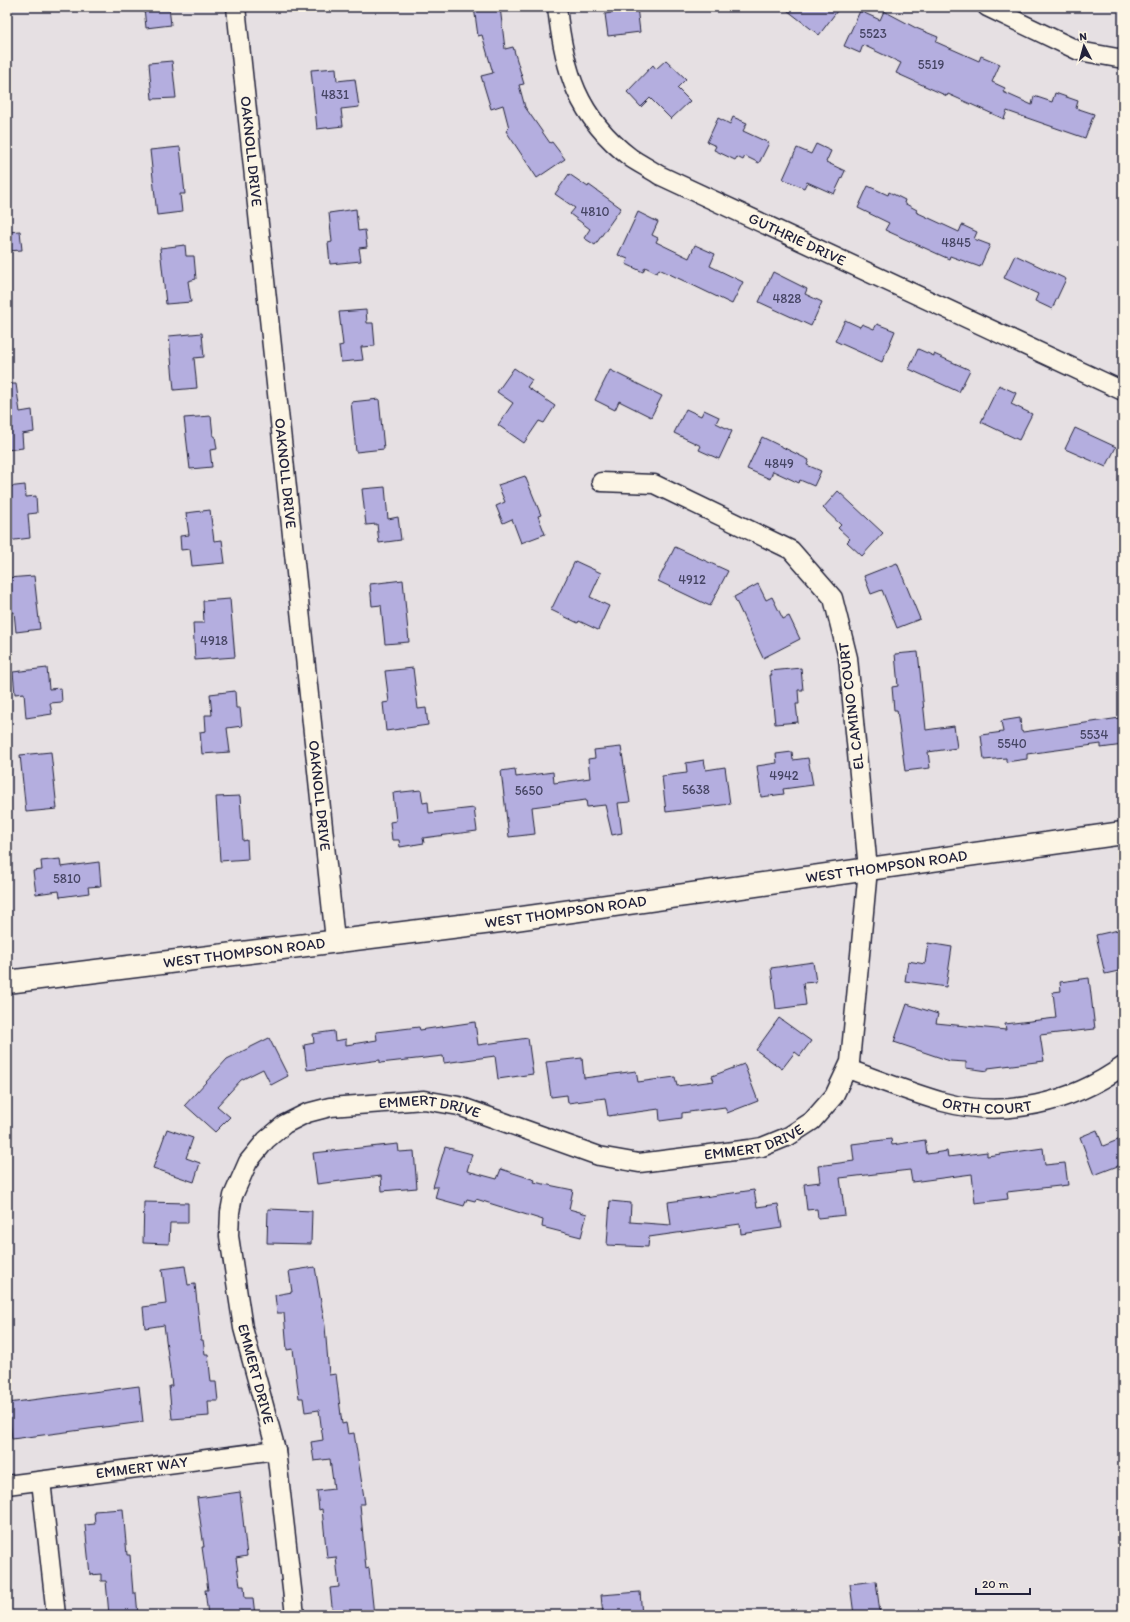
<svg xmlns="http://www.w3.org/2000/svg" width="1130" height="1622" viewBox="0 0 1130 1622" font-family="Itim,sans-serif">
  <style>
    .building { fill: #b4aedf; stroke: #22223b }
    .lines { fill: none; stroke-linecap: round; stroke-linejoin: round }
    .minor-casing { stroke: #22223b; stroke-width: 21 }
    .secondary-casing { stroke: #22223b; stroke-width: 25 }
    .minor { stroke: #fcf5e5; stroke-width: 18 }
    .secondary { stroke: #fcf5e5; stroke-width: 22 }
    .labels { text-anchor: middle; stroke-width: 4; stroke-linejoin: round; paint-order: stroke }
    .number-label { font-size: 13px; fill: #464564 }
    .street-label { font-size: 15px; fill: #22223b; stroke: #fcf5e5 }
  </style>
  <rect width="100%" height="100%" fill="#e6e0e3"/>
  <filter id="ink" filterUnits="userSpaceOnUse"><feTurbulence type="fractalNoise" baseFrequency=".025" numOctaves="2"/><feDisplacementMap in="SourceGraphic" scale="8" xChannelSelector="R" yChannelSelector="G"/><feConvolveMatrix kernelMatrix="1 2 1 2 8 2 1 2 1" color-interpolation-filters="sRGB"/></filter>
  <g filter="url(#ink)">
    <path class="building" d="M 144,7 L 169,7 L 171,25 L 146,28 Z
      M 474,7 L 500,7 L 505,49 L 513,47 L 524,84 L 519,85 L 525,107 L 550,143 L 552,142 L 565,159 L 537,178 L 506,131 L 509,128 L 503,105 L 491,109 L 481,76 L 493,73 L 482,35 L 478,36 Z
      M 611,7 L 637,7 L 640,32 L 608,36 L 605,14 L 611,13 Z
      M 783,7 L 840,7 L 819,35 Z
      M 860,11 L 880,20 L 884,11 L 916,28 L 938,37 L 936,42 L 979,61 L 981,56 L 1000,64 L 992,82 L 1005,88 L 1003,92 L 1032,105 L 1034,96 L 1052,102 L 1055,93 L 1078,101 L 1076,108 L 1094,114 L 1085,138 L 1007,111 L 1004,119 L 948,94 L 947,96 L 896,73 L 901,63 L 863,45 L 860,53 L 844,46 Z
      M 666,60 L 686,79 L 677,88 L 690,101 L 671,119 L 650,98 L 641,107 L 627,92 L 653,65 L 656,69 Z
      M 172,61 L 176,98 L 152,99 L 149,63 Z
      M 336,68 L 337,81 L 355,79 L 359,107 L 341,109 L 343,126 L 317,129 L 311,70 Z
      M 733,117 L 747,123 L 743,131 L 769,143 L 759,163 L 745,156 L 743,160 L 737,157 L 735,160 L 714,150 L 716,146 L 707,142 L 718,118 L 730,124 Z
      M 816,144 L 831,151 L 826,162 L 845,171 L 834,194 L 807,182 L 804,188 L 783,179 L 797,148 L 811,154 Z
      M 180,147 L 185,194 L 180,194 L 182,212 L 157,215 L 150,150 Z
      M 569,174 L 588,187 L 589,185 L 621,208 L 595,245 L 584,238 L 590,229 L 570,214 L 575,208 L 555,194 Z
      M 868,186 L 888,195 L 889,192 L 905,200 L 904,203 L 917,210 L 916,212 L 959,232 L 962,225 L 977,232 L 974,239 L 990,245 L 980,267 L 950,256 L 949,259 L 885,230 L 889,223 L 858,208 Z
      M 356,209 L 358,231 L 365,230 L 367,247 L 359,248 L 361,261 L 330,264 L 328,243 L 332,242 L 329,213 Z
      M 638,212 L 658,222 L 652,235 L 658,238 L 656,242 L 689,258 L 695,245 L 715,254 L 710,266 L 743,282 L 732,304 L 659,269 L 657,273 L 645,267 L 643,272 L 626,264 L 628,259 L 618,255 Z
      M 20,231 L 22,250 L 7,251 L 7,232 Z
      M 185,245 L 186,256 L 194,256 L 196,279 L 188,281 L 191,302 L 166,304 L 160,248 Z
      M 1015,255 L 1066,279 L 1052,309 L 1035,301 L 1038,294 L 1004,278 Z
      M 773,272 L 807,289 L 805,294 L 822,302 L 811,326 L 759,302 Z
      M 366,310 L 367,323 L 373,323 L 375,346 L 361,347 L 363,360 L 341,362 L 339,346 L 343,345 L 339,312 Z
      M 845,320 L 860,327 L 862,324 L 874,329 L 877,324 L 895,331 L 882,362 L 835,341 Z
      M 202,333 L 204,357 L 194,358 L 197,388 L 174,390 L 169,336 Z
      M 918,349 L 934,356 L 934,354 L 970,370 L 959,392 L 909,369 Z
      M 514,368 L 532,380 L 527,387 L 555,406 L 544,423 L 539,421 L 524,443 L 498,425 L 513,403 L 497,392 Z
      M 610,370 L 662,396 L 651,417 L 619,401 L 615,410 L 595,400 Z
      M 7,384 L 16,384 L 20,412 L 32,410 L 34,432 L 22,434 L 23,448 L 7,450 Z
      M 999,385 L 1016,393 L 1011,404 L 1032,414 L 1019,440 L 981,422 Z
      M 379,399 L 384,449 L 356,452 L 351,402 Z
      M 686,409 L 701,416 L 704,410 L 719,417 L 716,423 L 732,431 L 719,459 L 699,450 L 701,446 L 674,433 Z
      M 211,416 L 213,436 L 215,436 L 217,449 L 210,450 L 212,467 L 190,469 L 184,418 Z
      M 1075,428 L 1116,447 L 1106,467 L 1065,449 Z
      M 762,437 L 809,460 L 807,465 L 821,471 L 814,486 L 800,480 L 799,483 L 773,471 L 770,479 L 747,469 Z
      M 525,476 L 541,515 L 538,516 L 545,534 L 521,543 L 512,519 L 503,523 L 496,506 L 505,502 L 498,485 Z
      M 25,485 L 26,497 L 36,496 L 37,513 L 28,514 L 30,538 L 7,541 L 7,487 Z
      M 385,487 L 388,519 L 398,517 L 401,540 L 379,543 L 377,524 L 366,525 L 362,489 Z
      M 838,491 L 883,533 L 862,556 L 847,542 L 850,539 L 838,528 L 841,525 L 823,508 Z
      M 210,510 L 214,541 L 222,540 L 225,563 L 192,566 L 190,549 L 181,550 L 180,536 L 189,535 L 186,513 Z
      M 675,547 L 728,571 L 710,606 L 658,581 Z
      M 575,561 L 601,573 L 590,597 L 609,606 L 598,630 L 579,621 L 578,623 L 551,610 Z
      M 897,563 L 920,619 L 897,628 L 882,590 L 871,594 L 864,576 Z
      M 34,576 L 40,629 L 16,632 L 14,612 L 10,612 L 9,599 L 7,599 L 7,578 Z
      M 403,580 L 409,642 L 385,644 L 381,605 L 372,606 L 370,584 Z
      M 758,584 L 766,600 L 772,597 L 783,619 L 789,616 L 800,639 L 763,658 L 734,597 Z
      M 230,599 L 235,657 L 195,660 L 193,623 L 204,623 L 203,601 Z
      M 918,652 L 926,730 L 954,726 L 957,748 L 928,752 L 930,768 L 905,771 L 897,710 L 894,710 L 892,687 L 898,686 L 895,654 Z
      M 47,668 L 49,689 L 61,688 L 62,702 L 50,703 L 52,714 L 26,718 L 24,693 L 15,694 L 13,672 Z
      M 413,668 L 418,709 L 426,708 L 428,725 L 386,731 L 383,703 L 389,702 L 385,671 Z
      M 801,668 L 803,690 L 798,690 L 799,704 L 796,704 L 798,722 L 775,724 L 770,675 L 772,675 L 770,671 Z
      M 235,691 L 236,708 L 240,708 L 242,726 L 227,728 L 230,752 L 202,754 L 200,732 L 206,731 L 205,715 L 212,715 L 210,694 Z
      M 1020,718 L 1021,731 L 1023,732 L 1120,718 L 1123,745 L 1101,748 L 1101,744 L 1027,754 L 1027,759 L 1006,762 L 1006,758 L 984,760 L 981,735 L 1003,732 L 1001,721 Z
      M 621,747 L 630,802 L 618,803 L 622,833 L 612,835 L 605,805 L 587,807 L 586,800 L 532,807 L 535,834 L 509,837 L 501,771 L 515,769 L 516,777 L 553,772 L 554,783 L 590,778 L 588,759 L 595,758 L 594,750 Z
      M 51,752 L 57,809 L 26,812 L 20,755 Z
      M 792,752 L 793,760 L 808,758 L 813,785 L 783,789 L 784,794 L 761,797 L 757,766 L 777,763 L 776,754 Z
      M 704,760 L 706,770 L 725,767 L 730,804 L 666,812 L 662,776 L 687,773 L 686,763 Z
      M 421,790 L 423,803 L 428,802 L 429,813 L 474,808 L 477,831 L 423,838 L 424,843 L 400,847 L 399,840 L 392,840 L 390,822 L 396,821 L 393,793 Z
      M 240,796 L 243,841 L 247,840 L 248,859 L 220,861 L 216,797 Z
      M 60,859 L 61,867 L 99,862 L 101,886 L 88,887 L 89,893 L 60,897 L 59,891 L 36,894 L 33,871 L 42,870 L 41,861 Z
      M 1123,929 L 1123,970 L 1105,974 L 1096,935 Z
      M 928,943 L 952,947 L 946,987 L 905,981 L 908,961 L 925,964 Z
      M 813,962 L 816,982 L 803,983 L 806,1005 L 776,1009 L 771,968 Z
      M 1089,978 L 1095,1029 L 1040,1035 L 1044,1061 L 988,1068 L 988,1071 L 966,1068 L 966,1062 L 950,1061 L 894,1042 L 907,1004 L 938,1014 L 936,1023 L 1006,1030 L 1005,1024 L 1056,1018 L 1053,992 L 1061,991 L 1060,982 Z
      M 779,1018 L 811,1041 L 800,1056 L 795,1052 L 782,1069 L 756,1050 Z
      M 475,1022 L 478,1045 L 528,1038 L 533,1074 L 498,1079 L 495,1056 L 444,1063 L 443,1056 L 380,1063 L 380,1060 L 307,1070 L 304,1045 L 314,1043 L 313,1034 L 334,1031 L 335,1041 L 346,1039 L 346,1045 L 377,1040 L 376,1032 L 419,1027 L 420,1030 Z
      M 269,1038 L 288,1076 L 271,1085 L 263,1069 L 241,1080 L 217,1106 L 230,1117 L 215,1132 L 185,1105 L 227,1059 Z
      M 582,1058 L 584,1078 L 636,1071 L 638,1082 L 675,1077 L 677,1086 L 714,1081 L 712,1076 L 744,1064 L 758,1101 L 727,1113 L 725,1107 L 682,1113 L 682,1118 L 660,1121 L 659,1109 L 608,1116 L 605,1098 L 568,1103 L 567,1095 L 551,1097 L 546,1062 Z
      M 167,1129 L 193,1138 L 186,1158 L 200,1163 L 194,1182 L 153,1168 Z
      M 1097,1130 L 1103,1146 L 1123,1138 L 1123,1164 L 1094,1175 L 1080,1137 Z
      M 891,1139 L 892,1145 L 925,1140 L 927,1154 L 947,1151 L 948,1157 L 987,1152 L 987,1156 L 1043,1148 L 1045,1165 L 1065,1163 L 1068,1185 L 1007,1192 L 1008,1199 L 975,1203 L 972,1174 L 912,1182 L 910,1170 L 840,1178 L 845,1215 L 818,1218 L 817,1209 L 807,1210 L 804,1184 L 820,1182 L 818,1166 L 854,1161 L 852,1144 Z
      M 398,1144 L 399,1152 L 414,1151 L 417,1188 L 382,1191 L 381,1176 L 317,1184 L 313,1153 Z
      M 445,1147 L 472,1154 L 467,1171 L 497,1179 L 501,1169 L 535,1180 L 534,1182 L 573,1190 L 569,1209 L 587,1214 L 581,1237 L 542,1227 L 543,1220 L 476,1199 L 475,1201 L 467,1199 L 464,1206 L 435,1198 L 438,1187 L 433,1187 Z
      M 754,1190 L 757,1207 L 778,1204 L 782,1228 L 741,1234 L 740,1224 L 649,1237 L 648,1247 L 607,1245 L 610,1201 L 631,1203 L 630,1222 L 671,1225 L 668,1202 Z
      M 144,1202 L 188,1203 L 188,1223 L 170,1223 L 169,1244 L 143,1243 Z
      M 268,1209 L 312,1211 L 311,1244 L 267,1243 Z
      M 185,1266 L 188,1285 L 195,1284 L 201,1340 L 203,1340 L 205,1354 L 208,1354 L 211,1382 L 216,1382 L 218,1401 L 208,1401 L 209,1416 L 172,1419 L 169,1386 L 172,1386 L 164,1325 L 145,1328 L 143,1307 L 166,1304 L 162,1269 Z
      M 315,1267 L 325,1326 L 329,1375 L 336,1374 L 342,1424 L 346,1423 L 348,1434 L 354,1433 L 365,1504 L 360,1504 L 366,1569 L 369,1568 L 374,1615 L 333,1615 L 330,1588 L 339,1587 L 336,1557 L 327,1558 L 322,1509 L 319,1510 L 317,1491 L 334,1489 L 330,1459 L 314,1461 L 311,1442 L 323,1440 L 319,1410 L 305,1412 L 303,1398 L 299,1398 L 293,1349 L 287,1350 L 284,1313 L 277,1313 L 275,1295 L 292,1292 L 289,1271 Z
      M 139,1386 L 143,1422 L 12,1439 L 8,1403 Z
      M 240,1492 L 247,1556 L 236,1558 L 240,1586 L 244,1586 L 245,1598 L 253,1598 L 255,1615 L 208,1615 L 205,1590 L 208,1590 L 202,1547 L 204,1547 L 197,1498 Z
      M 123,1509 L 127,1555 L 130,1555 L 133,1593 L 136,1593 L 138,1615 L 109,1615 L 106,1581 L 101,1581 L 101,1574 L 90,1575 L 85,1525 L 95,1524 L 94,1511 Z
      M 876,1581 L 880,1613 L 875,1613 L 875,1615 L 854,1615 L 850,1584 Z
      M 640,1592 L 642,1615 L 603,1615 L 601,1595 Z"/>
    <g class="lines">
      <g class="minor-casing">
        <g id="minor">
          <path id="s1" d="M 236,7 L 335,940"/>
          <path id="s2" d="M 557,7 C 564,70 577,117 631,158 C 640,164 650,169 659,175 L 1123,391"/>
          <path d="M 987,7 L 1079,51 L 1123,59"/>
          <path id="s3" d="M 848,1069 C 879,1080 911,1093 943,1102 C 1004,1119 1072,1103 1123,1066"/>
          <path d="M 41,1481 L 56,1615"/>
          <path id="s4" d="M 7,1485 L 276,1450"/>
          <path id="s5" d="M 295,1615 L 276,1450 L 243,1328 L 229,1236 L 230,1212 L 233,1196 L 248,1162 L 266,1140 L 285,1124 L 307,1113 L 330,1107 L 424,1100 L 459,1106 L 599,1156 L 639,1163 L 750,1149 L 762,1147 L 789,1136 L 812,1121 L 834,1096 L 850,1062 L 868,869 L 848,658 L 833,598 L 791,550 L 654,484 L 601,482"/>
        </g>
      </g>
      <g class="secondary-casing">
        <g id="secondary">
          <path id="s6" d="M 7,982 L 508,920 L 1123,833"/>
        </g>
      </g>
      <use href="#minor" class="minor"/>
      <use href="#secondary" class="secondary"/>
    </g>
  </g>
  <g class="labels">
    <g class="number-label">
      <text x="873" y="38">5523</text>
      <text x="931" y="69">5519</text>
      <text x="335" y="99">4831</text>
      <text x="595" y="216">4810</text>
      <text x="956" y="247">4845</text>
      <text x="787" y="303">4828</text>
      <text x="779" y="468">4849</text>
      <text x="692" y="584">4912</text>
      <text x="214" y="645">4918</text>
      <text x="1094" y="739">5534</text>
      <text x="1012" y="748">5540</text>
      <text x="784" y="780">4942</text>
      <text x="696" y="794">5638</text>
      <text x="529" y="795">5650</text>
      <text x="67" y="883">5810</text>
    </g>
    <g class="street-label">
      <text dy="5" stroke="none"><textPath href="#s1" startOffset="145">OAKNOLL DRIVE</textPath></text>
      <text dy="5" stroke="none"><textPath href="#s2" startOffset="359">GUTHRIE DRIVE</textPath></text>
      <text dy="5" stroke="none"><textPath href="#s1" startOffset="469">OAKNOLL DRIVE</textPath></text>
      <text transform="translate(851 706) rotate(-97)" y="5">EL CAMINO COURT</text>
      <text dy="5" stroke="none"><textPath href="#s1" startOffset="793">OAKNOLL DRIVE</textPath></text>
      <text dy="5" stroke="none"><textPath href="#s6" startOffset="887">WEST THOMPSON ROAD</textPath></text>
      <text dy="5" stroke="none"><textPath href="#s6" startOffset="563">WEST THOMPSON ROAD</textPath></text>
      <text dy="5" stroke="none"><textPath href="#s6" startOffset="239">WEST THOMPSON ROAD</textPath></text>
      <text dy="5" stroke="none"><textPath href="#s3" startOffset="145">ORTH COURT</textPath></text>
      <text dy="5" stroke="none"><textPath href="#s5" startOffset="665">EMMERT DRIVE</textPath></text>
      <text dy="5" stroke="none"><textPath href="#s5" startOffset="1001">EMMERT DRIVE</textPath></text>
      <text transform="translate(256 1374) rotate(75)" y="5">EMMERT DRIVE</text>
      <text dy="5" stroke="none"><textPath href="#s4" startOffset="136">EMMERT WAY</textPath></text>
    </g>
  </g>
  <rect width="1130" height="1622" fill="none" stroke="#fcf5e5" stroke-width="24"/>
  <rect x="12" y="12" width="1106" height="1598" fill="none" stroke="#22223b" stroke-width="1.5" filter="url(#ink)"/>
  <g transform="translate(1084 46) rotate(354)" stroke="#fcf5e5" stroke-width="3" paint-order="stroke">
  <path d="M0-3L7 15L0 10L-7 15Z" fill="#22223b"/>
  <text y="-6" font-size="11" font-weight="bold" text-anchor="middle" fill="#22223b">N</text>
  </g>
  <path d="M976 1588v6h54v-6" fill="none" stroke="#22223b" stroke-width="2"/>
  <text x="982" y="1588" font-size="12" fill="#22223b" stroke="#fcf5e5" stroke-width="3" paint-order="stroke">20 m</text>
</svg>
